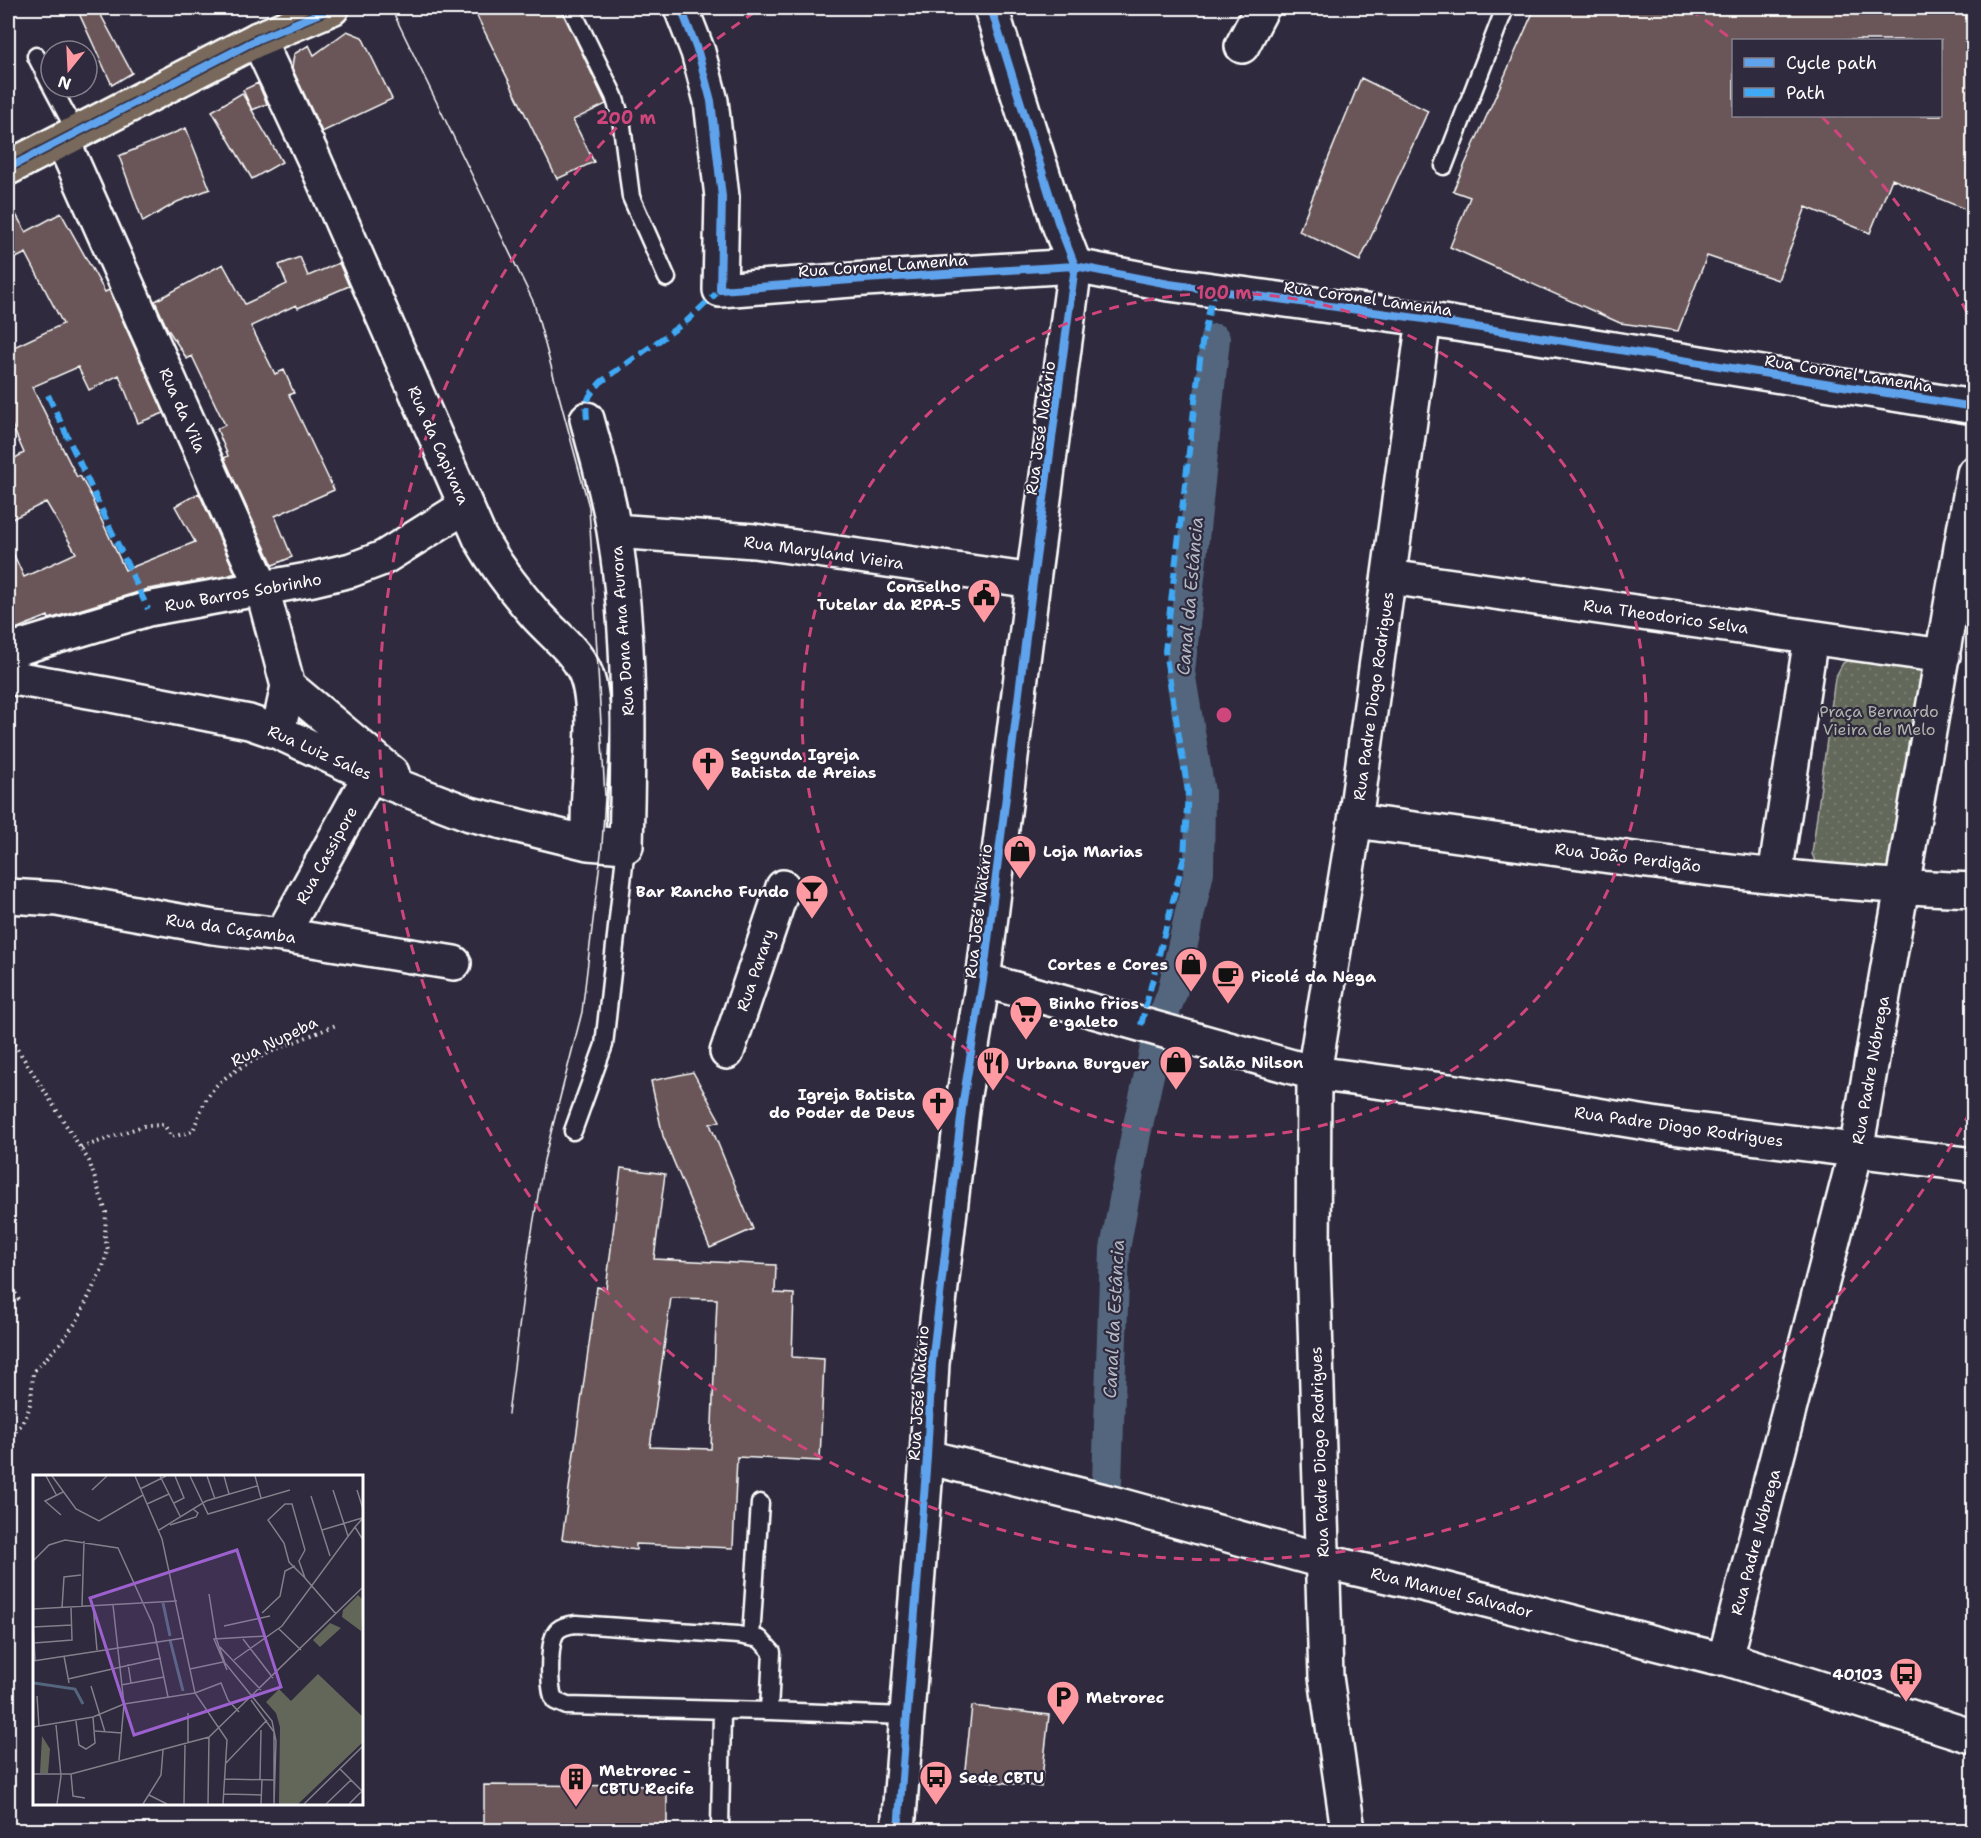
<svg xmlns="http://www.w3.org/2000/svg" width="1981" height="1838" viewBox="0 0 1981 1838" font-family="'Shantell Sans',sans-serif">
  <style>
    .park { fill: url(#park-dots); stroke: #b0b3ac; stroke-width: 1.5 }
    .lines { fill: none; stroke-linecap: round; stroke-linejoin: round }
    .canal { stroke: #53667e; stroke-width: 30 }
    .building { fill: #6a5758; stroke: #fff; stroke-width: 1.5; fill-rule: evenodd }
    .lane-casing { stroke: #fff; stroke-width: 21 }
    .street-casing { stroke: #fff; stroke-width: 38 }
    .secondary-casing { stroke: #fff; stroke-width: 38 }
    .primary-casing { stroke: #fff; stroke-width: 38 }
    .path { stroke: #fff; stroke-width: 4; stroke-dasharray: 1.5 4.5; stroke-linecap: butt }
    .lane { stroke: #2f2a3d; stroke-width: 16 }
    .street { stroke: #2f2a3d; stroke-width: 33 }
    .secondary { stroke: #2f2a3d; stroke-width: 33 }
    .primary { stroke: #78695c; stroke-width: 33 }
    .tram { stroke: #fff; stroke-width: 1.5 }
    .quiet { stroke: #3fa9f5; stroke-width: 6; stroke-dasharray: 12 6; stroke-linecap: butt }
    .cycleway-casing { stroke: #2f2a3d; stroke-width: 11 }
    .cycleway { stroke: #60a3ed; stroke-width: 8 }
    .ring { fill: none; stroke: #ce467c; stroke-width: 3; stroke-dasharray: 10 8 }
    .labels { text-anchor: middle; stroke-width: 4.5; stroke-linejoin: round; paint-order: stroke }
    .street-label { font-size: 16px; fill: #fff; stroke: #2f2a3d }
    .poi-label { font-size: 16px; font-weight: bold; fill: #fff; stroke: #2f2a3d; text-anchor: start }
    .park-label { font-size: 16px; fill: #b0b3ac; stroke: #2f2a3d }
    .water-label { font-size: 18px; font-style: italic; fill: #b2bac5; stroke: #2f2a3d }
    .inset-river { fill: none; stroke: #53667e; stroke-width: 3 }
    .inset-road { fill: none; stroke: #827f8b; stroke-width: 1.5 }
    .view { fill: #9c61cf; fill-opacity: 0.15; stroke: #9c61cf; stroke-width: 3 }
    .inset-edge { fill: none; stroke: #fff; stroke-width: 3 }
    .centre { fill: #ce467c; stroke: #2f2a3d; stroke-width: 3 }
    .ring-label { font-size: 18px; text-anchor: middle; font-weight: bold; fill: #ce467c; stroke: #2f2a3d; stroke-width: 4.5; stroke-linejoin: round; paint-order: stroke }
  </style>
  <defs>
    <pattern id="park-dots" width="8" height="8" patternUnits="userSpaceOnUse" patternTransform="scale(1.5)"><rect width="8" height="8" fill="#62675a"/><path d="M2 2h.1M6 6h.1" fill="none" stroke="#7a7e73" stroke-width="1.8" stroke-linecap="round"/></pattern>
  </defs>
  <rect width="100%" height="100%" fill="#2f2a3d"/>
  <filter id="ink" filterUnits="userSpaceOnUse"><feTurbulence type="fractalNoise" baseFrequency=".0167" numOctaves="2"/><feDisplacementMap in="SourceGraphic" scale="12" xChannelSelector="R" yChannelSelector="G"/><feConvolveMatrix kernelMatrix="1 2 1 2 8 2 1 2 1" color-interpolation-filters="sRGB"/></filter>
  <g filter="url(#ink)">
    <path class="park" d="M 1852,658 L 1926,670 L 1906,870 L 1824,870 L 1815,861 L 1812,854 L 1835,678 L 1843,663 Z"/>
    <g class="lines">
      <path class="canal" d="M 1159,1027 L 1172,993 L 1199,872 L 1200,792 L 1180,672 L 1215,339
        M 1107,1482 L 1115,1249 L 1136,1134 L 1154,1052"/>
    </g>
    <path class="building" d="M 79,8 L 97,8 L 132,73 L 112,85 L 77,9 Z
      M 473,8 L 561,8 L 606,104 L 573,120 L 594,162 L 557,179 Z
      M 1535,8 L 1974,8 L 1974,213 L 1892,179 L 1870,233 L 1806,207 L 1778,280 L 1707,256 L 1678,331 L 1620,323 L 1450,247 L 1470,197 L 1453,191 ZM 1734,40 L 1941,40 L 1941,116 L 1734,116 Z
      M 347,31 L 362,37 L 392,99 L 322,132 L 292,68 L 294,54 L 309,45 L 314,55 Z
      M 1361,78 L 1428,111 L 1360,261 L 1299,231 Z
      M 258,83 L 267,104 L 252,110 L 243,90 Z
      M 242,93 L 282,162 L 252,179 L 212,111 Z
      M 186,128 L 210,189 L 177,202 L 143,222 L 119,156 Z
      M 8,201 L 26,232 L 61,213 L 105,292 L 109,290 L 164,413 L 138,423 L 119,375 L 89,390 L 78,367 L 32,387 L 77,477 L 80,476 L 94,501 L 93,502 L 125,570 L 195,542 L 175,506 L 199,493 L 235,573 L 227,576 L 148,589 L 49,619 L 48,616 L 8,632 L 8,542 L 24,577 L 76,553 L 46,502 L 8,521 L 8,462 L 24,453 L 8,416 L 8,340 L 12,348 L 63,324 L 26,253 L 8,262 Z
      M 300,257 L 308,276 L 339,263 L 349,286 L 298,308 L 296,305 L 251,326 L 275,374 L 284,370 L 294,393 L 289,395 L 334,490 L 275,516 L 292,557 L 273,565 L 224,458 L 228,456 L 217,429 L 225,425 L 192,356 L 187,359 L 167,328 L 155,301 L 223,264 L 245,304 L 287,284 L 279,265 Z
      M 693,1072 L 720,1121 L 710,1124 L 753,1229 L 710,1248 L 663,1136 L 651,1081 Z
      M 621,1168 L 665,1174 L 654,1259 L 776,1265 L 775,1293 L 794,1294 L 792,1357 L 824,1359 L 820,1461 L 737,1457 L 733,1548 L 636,1544 L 636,1550 L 562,1539 L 597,1287 L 606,1289 ZM 671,1298 L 717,1299 L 711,1449 L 650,1447 Z
      M 972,1706 L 1049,1715 L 1041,1787 L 964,1778 Z
      M 484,1785 L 667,1786 L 667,1830 L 484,1830 Z"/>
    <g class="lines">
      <g class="lane-casing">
        <path id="lane" d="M 571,8 L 614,96 L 621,118 L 631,197 L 667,278
          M 36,56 L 51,85
          M 52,87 L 77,134
          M 1444,166 L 1505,8
          M 573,1131 L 604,1045 L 626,846
          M 751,1637 L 760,1503
          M 769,1711 L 772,1652 L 760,1639 L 738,1635 L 576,1624 C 569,1625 559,1626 555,1634 C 549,1646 548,1689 555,1701 L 567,1706 L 769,1711 L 906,1716
          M 720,1830 L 722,1711"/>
      </g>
      <g class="street-casing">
        <path id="street" d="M 681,8 L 698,52 L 711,101 L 722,197 L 720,290 L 865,279 L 1075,266 L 1169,284 L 1424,319 L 1570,342 L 1974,407
          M 258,39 L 315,161 L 480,538 C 496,566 515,591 536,615 C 552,633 574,649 584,670 C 599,700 591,759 589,793 C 588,809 588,826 588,843
          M 1242,46 L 1262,8
          M 63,141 L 262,588 L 288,686 L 278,732
          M 614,531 L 754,541 L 1033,581
          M 1389,577 L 1943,656
          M 8,651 L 148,609 L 313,579 L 351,570 L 383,558 L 466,506
          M 8,677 L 111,695 L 249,722 L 278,732 L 379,779 L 470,814 L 588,843 L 626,846 C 629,741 631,635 614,531 C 608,493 597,456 587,419
          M 288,686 L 392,773
          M 1355,821 C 1561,848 1766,883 1974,890
          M 1775,876 L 1811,637
          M 8,896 L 57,899 L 213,927 L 282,935 L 454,963
          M 282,935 L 370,775
          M 983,980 L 1314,1073 L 1450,1091 L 1671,1127 L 1974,1165
          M 727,1052 L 783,887
          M 927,1457 L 1120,1505 L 1322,1561 L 1439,1588 L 1714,1658 L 1725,1658 L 1974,1737
          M 1725,1658 L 1856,1151 L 1974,473
          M 1348,1830 L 1326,1677 L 1313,1258 L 1314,1073 L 1355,821 L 1424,319"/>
      </g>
      <g class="secondary-casing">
        <path id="secondary" d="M 898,1830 L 927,1457 L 932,1363 L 963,1101 L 983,980 L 1033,581 L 1075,266 L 1058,222 L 991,8"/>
      </g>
      <g class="primary-casing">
        <path id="primary" d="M 8,168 L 258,39 L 332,8"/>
      </g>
      <path class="path" d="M 8,1034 L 89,1161 L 106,1212 L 105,1237 L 108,1250 L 103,1267 L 77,1321 L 57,1347 L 33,1372 C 31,1403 32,1417 8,1439
        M 81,1148 L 143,1126 L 164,1125 L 172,1137 L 193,1131 C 199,1115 205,1097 217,1085 C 245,1058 302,1040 338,1024
        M 8,1264 C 12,1276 12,1292 20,1301"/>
      <use href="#lane" class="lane"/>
      <use href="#street" class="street"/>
      <use href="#secondary" class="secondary"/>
      <use href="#primary" class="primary"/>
      <path class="tram" d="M 391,8 L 534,303 L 589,507 L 605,797 L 602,845 L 582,1012 L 544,1160 L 529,1249 L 508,1414"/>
      <path class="quiet" d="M 48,395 L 148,609
        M 587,419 C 585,400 588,396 601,382 L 688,320 L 720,290
        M 1141,1025 L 1184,857 L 1188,791 L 1165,651 L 1202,343 L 1214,290"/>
      <g class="cycleway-casing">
        <path id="cycleway" d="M 681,8 L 698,52 L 711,101 L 722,197 L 720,290 L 865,279 L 1075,266 L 1169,284 L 1424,319 L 1570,342 L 1974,407
          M 8,168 L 258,39 L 332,8
          M 898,1830 L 927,1457 L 932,1363 L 963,1101 L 983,980 L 1033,581 L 1075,266 L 1058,222 L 991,8"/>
      </g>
      <use href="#cycleway" class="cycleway"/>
    </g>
  </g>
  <g class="ring">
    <circle cx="1224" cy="715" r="422"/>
    <path d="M1970 1112A845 845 0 1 1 758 10M1690 10A845 845 0 0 1 1733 40M1822 117A845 845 0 0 1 1970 318"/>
  </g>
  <defs>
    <g id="civic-pin" transform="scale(1.725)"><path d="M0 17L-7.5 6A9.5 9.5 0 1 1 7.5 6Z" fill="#ff9aa2" stroke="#2f2a3d"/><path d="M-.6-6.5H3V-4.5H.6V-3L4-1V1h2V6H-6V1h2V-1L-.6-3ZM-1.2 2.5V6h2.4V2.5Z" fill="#111"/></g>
    <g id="church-pin" transform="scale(1.725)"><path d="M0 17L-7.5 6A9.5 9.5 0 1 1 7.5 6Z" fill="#ff9aa2" stroke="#2f2a3d"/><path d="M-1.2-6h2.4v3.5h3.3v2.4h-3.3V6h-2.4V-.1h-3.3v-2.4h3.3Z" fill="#111"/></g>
    <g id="shop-pin" transform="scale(1.725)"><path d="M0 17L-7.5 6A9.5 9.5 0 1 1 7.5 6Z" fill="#ff9aa2" stroke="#2f2a3d"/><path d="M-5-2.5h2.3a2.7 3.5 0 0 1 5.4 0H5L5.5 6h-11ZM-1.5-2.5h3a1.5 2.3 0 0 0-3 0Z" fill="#111"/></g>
    <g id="bar-pin" transform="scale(1.725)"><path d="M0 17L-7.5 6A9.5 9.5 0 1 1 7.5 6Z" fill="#ff9aa2" stroke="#2f2a3d"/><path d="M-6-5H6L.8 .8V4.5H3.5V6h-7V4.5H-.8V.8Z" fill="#111"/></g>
    <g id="cafe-pin" transform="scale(1.725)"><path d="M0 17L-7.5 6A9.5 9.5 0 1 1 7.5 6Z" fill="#ff9aa2" stroke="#2f2a3d"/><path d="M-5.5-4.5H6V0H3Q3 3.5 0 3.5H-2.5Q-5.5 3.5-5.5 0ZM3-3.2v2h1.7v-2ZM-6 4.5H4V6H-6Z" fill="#111"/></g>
    <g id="supermarket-pin" transform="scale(1.725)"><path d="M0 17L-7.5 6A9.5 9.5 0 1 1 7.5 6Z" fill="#ff9aa2" stroke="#2f2a3d"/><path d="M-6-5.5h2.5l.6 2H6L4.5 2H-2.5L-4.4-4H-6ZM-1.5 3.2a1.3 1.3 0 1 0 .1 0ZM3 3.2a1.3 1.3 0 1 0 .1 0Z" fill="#111"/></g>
    <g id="restaurant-pin" transform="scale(1.725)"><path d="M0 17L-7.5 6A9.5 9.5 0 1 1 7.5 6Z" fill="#ff9aa2" stroke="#2f2a3d"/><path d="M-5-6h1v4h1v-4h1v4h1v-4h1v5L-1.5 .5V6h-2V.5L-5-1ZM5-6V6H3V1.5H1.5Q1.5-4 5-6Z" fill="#111"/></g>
    <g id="bus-pin" transform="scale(1.725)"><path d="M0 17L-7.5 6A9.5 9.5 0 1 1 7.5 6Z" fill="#ff9aa2" stroke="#2f2a3d"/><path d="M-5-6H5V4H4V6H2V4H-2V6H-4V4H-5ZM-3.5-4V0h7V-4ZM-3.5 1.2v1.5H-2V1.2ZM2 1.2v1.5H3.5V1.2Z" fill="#111"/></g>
    <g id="parking-pin" transform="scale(1.725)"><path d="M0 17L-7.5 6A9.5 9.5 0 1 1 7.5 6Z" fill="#ff9aa2" stroke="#2f2a3d"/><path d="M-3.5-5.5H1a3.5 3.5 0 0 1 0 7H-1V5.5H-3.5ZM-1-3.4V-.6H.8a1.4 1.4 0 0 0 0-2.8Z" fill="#111"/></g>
    <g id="building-pin" transform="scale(1.725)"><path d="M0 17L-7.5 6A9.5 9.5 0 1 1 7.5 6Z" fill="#ff9aa2" stroke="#2f2a3d"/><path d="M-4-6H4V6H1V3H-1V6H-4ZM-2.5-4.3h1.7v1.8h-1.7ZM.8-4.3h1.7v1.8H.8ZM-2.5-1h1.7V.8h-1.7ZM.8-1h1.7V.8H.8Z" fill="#111"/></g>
  </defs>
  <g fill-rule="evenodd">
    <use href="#civic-pin" x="984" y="595"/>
    <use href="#church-pin" x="708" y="763"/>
    <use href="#shop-pin" x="1020" y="851"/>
    <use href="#bar-pin" x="812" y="891"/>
    <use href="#shop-pin" x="1191" y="964"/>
    <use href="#cafe-pin" x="1228" y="976"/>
    <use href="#supermarket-pin" x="1026" y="1012"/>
    <use href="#shop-pin" x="1176" y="1062"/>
    <use href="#restaurant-pin" x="993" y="1063"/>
    <use href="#church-pin" x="938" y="1103"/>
    <use href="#bus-pin" x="1906" y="1674"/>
    <use href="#parking-pin" x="1063" y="1697"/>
    <use href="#bus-pin" x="936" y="1777"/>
    <use href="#building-pin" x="576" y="1779"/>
  </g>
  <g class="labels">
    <g class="street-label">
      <text transform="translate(883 265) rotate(-4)" y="6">Rua Coronel Lamenha</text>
      <text transform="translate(1368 298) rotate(8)" y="6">Rua Coronel Lamenha</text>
      <text transform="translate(1849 373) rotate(9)" y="6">Rua Coronel Lamenha</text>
      <text transform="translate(183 410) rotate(66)" y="6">Rua da Vila</text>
      <text transform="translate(1040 428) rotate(-82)" y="6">Rua José Natário</text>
      <text transform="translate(439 445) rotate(66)" y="6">Rua da Capivara</text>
      <text transform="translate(824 552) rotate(8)" y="6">Rua Maryland Vieira</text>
      <text transform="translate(243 592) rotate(-10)" y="6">Rua Barros Sobrinho</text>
      <text transform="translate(1666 616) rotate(8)" y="6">Rua Theodorico Selva</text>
      <text transform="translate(622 631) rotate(-94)" y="6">Rua Dona Ana Aurora</text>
      <text transform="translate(1373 696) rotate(-82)" y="6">Rua Padre Diogo Rodrigues</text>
      <text transform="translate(320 752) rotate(24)" y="6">Rua Luiz Sales</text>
      <text transform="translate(326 855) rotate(-61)" y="6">Rua Cassipore</text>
      <text transform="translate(1628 857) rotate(7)" y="6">Rua João Perdigão</text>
      <text transform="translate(978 911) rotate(-83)" y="6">Rua José Natário</text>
      <text transform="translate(231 928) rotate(8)" y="6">Rua da Caçamba</text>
      <text transform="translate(755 970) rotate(-71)" y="6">Rua Parary</text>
      <text transform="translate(274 1041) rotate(-26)" y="6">Rua Nupeba</text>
      <text transform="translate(1870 1070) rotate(-80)" y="6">Rua Padre Nóbrega</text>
      <text transform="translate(1679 1126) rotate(8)" y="6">Rua Padre Diogo Rodrigues</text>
      <text transform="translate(918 1393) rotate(-86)" y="6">Rua José Natário</text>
      <text transform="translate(1319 1452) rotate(-92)" y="6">Rua Padre Diogo Rodrigues</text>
      <text transform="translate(1755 1542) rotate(-75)" y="6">Rua Padre Nóbrega</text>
      <text transform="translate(1452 1592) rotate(14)" y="6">Rua Manuel Salvador</text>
    </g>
    <g class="poi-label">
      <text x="961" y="592" text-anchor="end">Conselho<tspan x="961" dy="18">Tutelar da RPA-5</tspan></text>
      <text x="731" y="760">Segunda Igreja<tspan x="731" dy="18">Batista de Areias</tspan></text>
      <text x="1043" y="857">Loja Marias</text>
      <text x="789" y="897" text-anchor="end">Bar Rancho Fundo</text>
      <text x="1168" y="970" text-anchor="end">Cortes e Cores</text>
      <text x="1251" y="982">Picolé da Nega</text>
      <text x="1049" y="1009">Binho frios<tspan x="1049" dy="18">e galeto</tspan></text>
      <text x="1199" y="1068">Salão Nilson</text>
      <text x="1016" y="1069">Urbana Burguer</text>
      <text x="915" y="1100" text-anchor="end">Igreja Batista<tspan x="915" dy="18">do Poder de Deus</tspan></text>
      <text x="1883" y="1680" text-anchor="end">40103</text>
      <text x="1086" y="1703">Metrorec</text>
      <text x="599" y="1776">Metrorec -<tspan x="599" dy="18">CBTU Recife</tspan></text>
      <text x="959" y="1783">Sede CBTU</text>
    </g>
    <g class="park-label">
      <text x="1879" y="717">Praça Bernardo<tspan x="1879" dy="18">Vieira de Melo</tspan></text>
    </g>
    <g class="water-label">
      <text transform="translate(1190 596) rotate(-85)" y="6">Canal da Estância</text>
      <text transform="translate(1114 1319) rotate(-87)" y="6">Canal da Estância</text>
    </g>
  </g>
  <g transform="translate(33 1475)">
    <rect width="330" height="330" fill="#2f2a3d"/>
    <path d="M 325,120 L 330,125 L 328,156 L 309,142 L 310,135 ZM 297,148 L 308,153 L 287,172 L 280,165 ZM 285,199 L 330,242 L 330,267 L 265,329 L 246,329 L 247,252 L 243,238 L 233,227 L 246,214 L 258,226 Z" fill="#62675a"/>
    <path d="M 9,261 L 17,274 L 15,298 L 7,298 Z" fill="#62675a"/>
    <path class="inset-river" d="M 130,128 L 137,161M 137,165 L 150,216M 1,208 L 42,214 L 50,229"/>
    <path class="inset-road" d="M 13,1 L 24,21M 19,1 L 43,34 L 66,46 L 110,20M 102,1 L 129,64 L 162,218 L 194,265 L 190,329M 127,1 L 147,41M 157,1 L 175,39 L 257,15M 174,1 L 182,24M 191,1 L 196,19M 222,1 L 228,23M 107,14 L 133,1M 59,15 L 74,1M 300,15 L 315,61M 324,15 L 330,34M 278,21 L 297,81M 141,28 L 151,23 L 142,1M 114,29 L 136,19M 28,40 L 12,26 L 30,17M 330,43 L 322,52 L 330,65M 137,50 L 163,42 L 165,38 L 160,34M 126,55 L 173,26 L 224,11M 289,55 L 329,43M 272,75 L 266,86 L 272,103 L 303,139M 0,86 L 16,70 L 32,65 L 85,73 L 120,150 L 135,222M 272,103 L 256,87 L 251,68 L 235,45 L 252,29 L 259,29 L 272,75M 176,119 L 183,163 L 192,188 L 239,246 L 243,266 L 241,329M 60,130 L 64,175M 80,130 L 91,229 L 86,285M 49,131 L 51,66M 29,133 L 31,102 L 48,100M 0,134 L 144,126M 229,138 L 247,121 L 252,96 L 262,91M 0,145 L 2,185M 191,151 L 237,141M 0,152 L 39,150M 246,154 L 268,175M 210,164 L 240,203M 1,168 L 39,165 L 38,132M 187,172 L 228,215M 31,181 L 36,208M 201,185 L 249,151 L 322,52M 0,186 L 151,163M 95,189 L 98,208M 157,194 L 190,187M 194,195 L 181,164 L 233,161M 35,204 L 128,183M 88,210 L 131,202M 58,211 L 72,257M 4,221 L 6,252M 218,225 L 241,257 L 241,329M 155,238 L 155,268M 43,246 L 46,270 L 53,274 L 62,268 L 60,242M 23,250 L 28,301 L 24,329M 0,252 L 60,242 L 91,229 L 162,218 L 188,208 L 195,225 L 206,237M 62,256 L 89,258M 193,288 L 234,245M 307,294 L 329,316M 0,299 L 38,299 L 176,262 L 330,112M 38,299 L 40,321 L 52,323M 192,304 L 241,305M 227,305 L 228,255M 191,319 L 229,320M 116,320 L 134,329M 110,329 L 128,300 L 130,275M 151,329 L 152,270M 175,329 L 176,262M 228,329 L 229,305M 271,329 L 330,271M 293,329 L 318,305M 316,329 L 330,315"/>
    <path class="view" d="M 204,75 L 248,212 L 101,260 L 57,123 Z"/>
    <rect width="330" height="330" class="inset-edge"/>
  </g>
  <circle cx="1224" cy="715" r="9" class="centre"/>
  <g class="ring-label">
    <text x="626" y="124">200 m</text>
    <text x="1224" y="299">100 m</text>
  </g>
  <rect width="1981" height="1838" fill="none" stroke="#2f2a3d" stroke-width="30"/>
  <rect x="15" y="15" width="1951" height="1808" fill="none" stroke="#fff" stroke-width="2" filter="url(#ink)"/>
  <rect x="1732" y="39" width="210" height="78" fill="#2f2a3d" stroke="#827f8b" stroke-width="1.5"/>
  <rect x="1744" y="58" width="30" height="9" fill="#60a3ed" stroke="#827f8b" stroke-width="1.5"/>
  <text x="1786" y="69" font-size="18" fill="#ffffff">Cycle path</text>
  <rect x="1744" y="88" width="30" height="9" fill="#3fa9f5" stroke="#827f8b" stroke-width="1.5"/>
  <text x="1786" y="99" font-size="18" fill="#ffffff">Path</text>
  <g transform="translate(69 69) rotate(198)"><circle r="28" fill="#2f2a3d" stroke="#827f8b" stroke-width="1.5"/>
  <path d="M0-4.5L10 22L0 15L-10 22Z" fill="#ff9aa2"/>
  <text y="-9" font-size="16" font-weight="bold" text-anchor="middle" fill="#ffffff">N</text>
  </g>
</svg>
